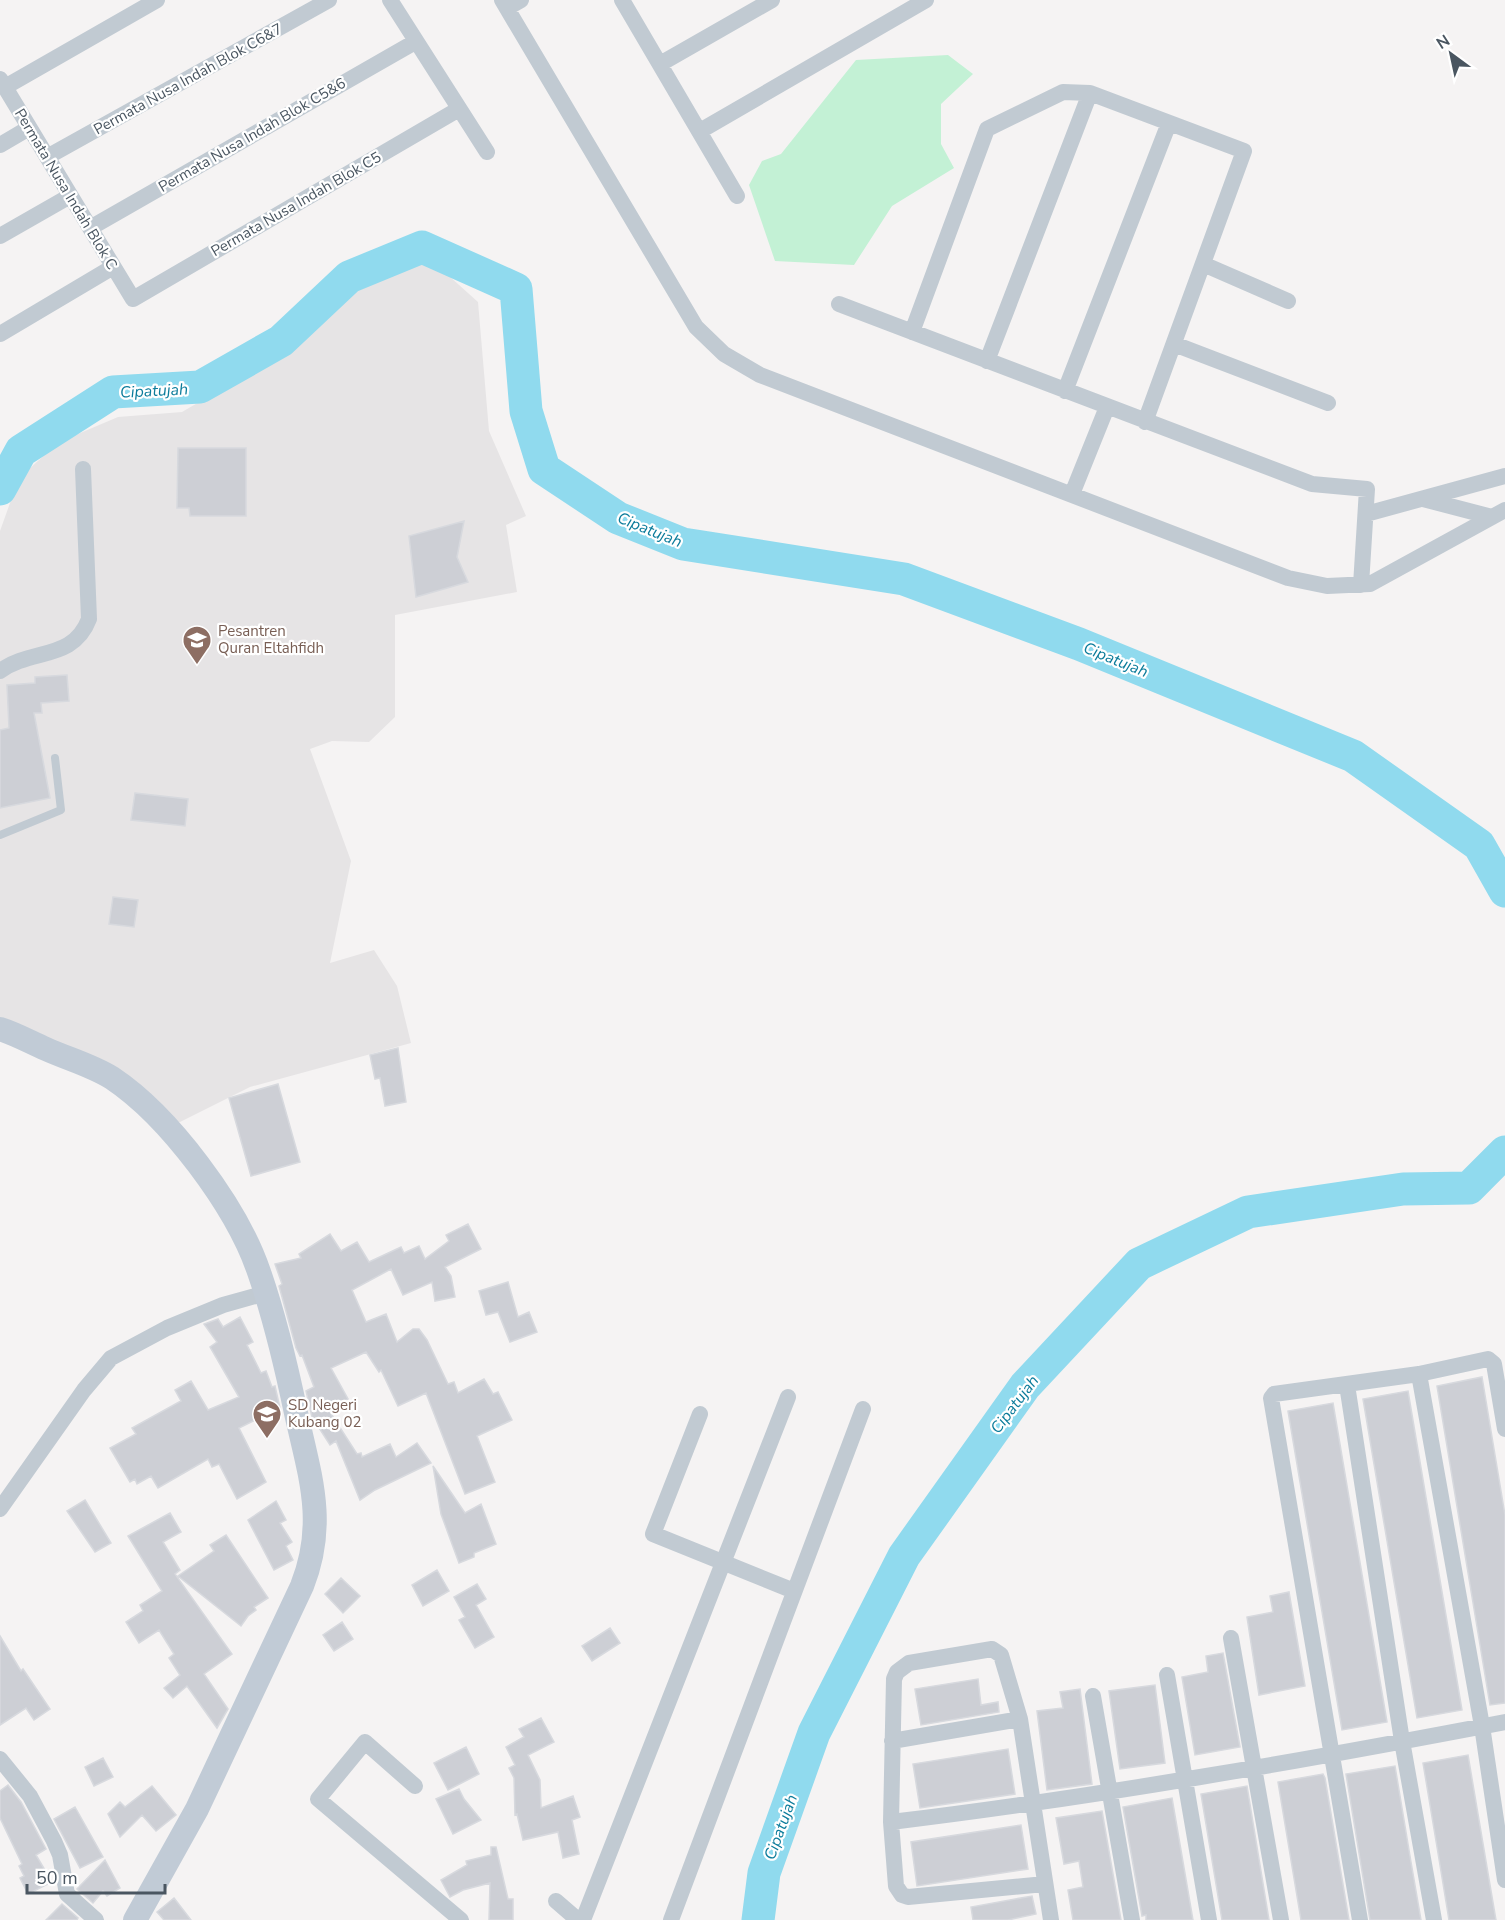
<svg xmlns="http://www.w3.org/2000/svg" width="1505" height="1920" viewBox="0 0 1505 1920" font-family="'Nunito Sans',sans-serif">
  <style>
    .education { fill: #e6e4e5 }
    .green { fill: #c3f1d5 }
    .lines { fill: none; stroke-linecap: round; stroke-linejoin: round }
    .river { stroke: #90daee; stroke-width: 33 }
    .building { fill: #cdcfd5; stroke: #d7d9de; stroke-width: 1.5 }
    .lane { stroke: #c1cad2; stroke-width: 8 }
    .street { stroke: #c1cad2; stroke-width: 16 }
    .secondary { stroke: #c1cbd6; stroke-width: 24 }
    .labels { text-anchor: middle; stroke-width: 4.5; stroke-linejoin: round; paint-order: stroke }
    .street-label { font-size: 15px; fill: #4a5661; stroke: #fff }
    .education-label { font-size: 15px; fill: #785e54; stroke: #fff; text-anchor: start }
    .water-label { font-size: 16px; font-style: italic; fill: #0c7c9b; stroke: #fff }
  </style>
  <rect width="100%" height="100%" fill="#f5f3f3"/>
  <path class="education" d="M 390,260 L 439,267 L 478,302 L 489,431 L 526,516 L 506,525 L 517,592 L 395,615 L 395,717 L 369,742 L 332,741 L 310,749 L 351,861 L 330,963 L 374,950 L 397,986 L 411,1043 L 250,1087 L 172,1126 L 107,1069 L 0,1029 L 0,531 L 19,478 L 59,442 L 118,417 L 182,412 L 301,343 L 362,270 Z"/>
  <path class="green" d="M 948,55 L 973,74 L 941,104 L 941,144 L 954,168 L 892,206 L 854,265 L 775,261 L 749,185 L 762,161 L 781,154 L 856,60 Z"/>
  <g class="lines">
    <path class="river" d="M 0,489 L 21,451 L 113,392 L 200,387 L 281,341 L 349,277 L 422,247 L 516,289 L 526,411 L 544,469 L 618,518 L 683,544 L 904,579 L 1079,644 L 1353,756 L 1479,845 L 1505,891
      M 758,1920 L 764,1873 L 814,1733 L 904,1556 L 1025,1386 L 1139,1264 L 1248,1212 L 1403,1189 L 1469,1188 L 1505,1152"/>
  </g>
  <path class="building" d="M 178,448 L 246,448 L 246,516 L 190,516 L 189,508 L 177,508 Z
    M 464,521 L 457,557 L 468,582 L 416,597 L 409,536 Z
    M 67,675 L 69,701 L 41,703 L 42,713 L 34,713 L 50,798 L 0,808 L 0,730 L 9,728 L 7,685 L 35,683 L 35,677 Z
    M 135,793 L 188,799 L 185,826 L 131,820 Z
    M 113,897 L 138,900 L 134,927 L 109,924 Z
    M 398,1048 L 406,1102 L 385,1106 L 380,1078 L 375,1079 L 370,1055 Z
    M 278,1084 L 300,1162 L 251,1176 L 229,1098 Z
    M 468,1224 L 481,1249 L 445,1267 L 451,1276 L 455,1297 L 435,1301 L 432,1282 L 403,1295 L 391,1269 L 352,1290 L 366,1322 L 386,1314 L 397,1342 L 413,1329 L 419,1329 L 427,1340 L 448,1384 L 454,1382 L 458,1393 L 484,1379 L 493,1394 L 498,1392 L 512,1420 L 477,1436 L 495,1482 L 465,1494 L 426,1393 L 398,1406 L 381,1370 L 379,1372 L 366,1352 L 331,1368 L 348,1399 L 328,1409 L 357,1454 L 361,1453 L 362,1457 L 390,1444 L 396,1457 L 417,1443 L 431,1463 L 375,1490 L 360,1500 L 336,1441 L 330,1445 L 312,1417 L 306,1391 L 314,1387 L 302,1355 L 300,1356 L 296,1348 L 279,1286 L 282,1284 L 275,1264 L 301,1258 L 299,1254 L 330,1234 L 341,1251 L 357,1242 L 369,1262 L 401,1247 L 404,1253 L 419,1246 L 425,1259 L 449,1241 L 446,1235 Z
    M 508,1282 L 518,1317 L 529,1312 L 537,1332 L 510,1342 L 498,1312 L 486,1315 L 479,1291 Z
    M 240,1317 L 253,1342 L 247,1345 L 261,1373 L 266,1371 L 272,1387 L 275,1386 L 280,1408 L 239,1428 L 266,1482 L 237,1499 L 219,1464 L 212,1467 L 208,1459 L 158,1488 L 151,1476 L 137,1484 L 135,1479 L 130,1482 L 110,1448 L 136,1434 L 132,1428 L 181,1401 L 175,1390 L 191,1381 L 208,1410 L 239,1397 L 210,1347 L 217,1342 L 204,1324 L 218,1319 L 223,1327 Z
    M 1482,1377 L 1505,1515 L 1505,1703 L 1490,1705 L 1437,1386 Z
    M 1408,1391 L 1462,1710 L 1417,1718 L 1363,1399 Z
    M 1333,1403 L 1387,1722 L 1342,1730 L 1288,1411 Z
    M 433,1466 L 465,1513 L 481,1504 L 496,1544 L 474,1553 L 474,1557 L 459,1563 L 441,1514 Z
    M 85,1500 L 111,1543 L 95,1552 L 67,1511 Z
    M 276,1501 L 286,1520 L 280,1523 L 292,1542 L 286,1546 L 293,1560 L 274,1570 L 248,1520 Z
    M 170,1513 L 181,1532 L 163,1542 L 180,1570 L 175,1574 L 232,1654 L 204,1674 L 228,1709 L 217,1728 L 187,1686 L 173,1698 L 164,1688 L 180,1675 L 169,1658 L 174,1654 L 159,1630 L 139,1643 L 126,1622 L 143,1611 L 140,1605 L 162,1591 L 128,1536 Z
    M 226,1535 L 268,1598 L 254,1607 L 256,1610 L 248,1616 L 241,1626 L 178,1576 L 214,1551 L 210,1545 Z
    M 437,1570 L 449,1591 L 423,1606 L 412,1585 Z
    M 341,1578 L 360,1596 L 343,1613 L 325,1594 Z
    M 477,1584 L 486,1599 L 476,1605 L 494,1637 L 475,1648 L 459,1620 L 465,1617 L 454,1597 Z
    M 1289,1592 L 1305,1686 L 1259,1695 L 1247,1617 L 1273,1612 L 1270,1596 Z
    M 342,1622 L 353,1639 L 334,1651 L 323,1635 Z
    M 610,1628 L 620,1643 L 592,1661 L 582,1646 Z
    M 0,1636 L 21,1671 L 23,1669 L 50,1709 L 34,1720 L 26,1708 L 0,1725 Z
    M 1223,1653 L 1240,1747 L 1195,1755 L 1182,1677 L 1208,1672 L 1206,1656 Z
    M 978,1679 L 981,1705 L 998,1702 L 999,1712 L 921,1725 L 915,1689 Z
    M 1155,1685 L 1165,1763 L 1120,1769 L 1109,1691 Z
    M 1080,1689 L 1092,1784 L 1047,1790 L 1037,1711 L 1063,1708 L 1060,1692 Z
    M 541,1718 L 554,1742 L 528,1755 L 540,1780 L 541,1808 L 573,1796 L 580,1817 L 572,1820 L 579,1854 L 563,1858 L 558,1832 L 523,1840 L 517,1814 L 515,1815 L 514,1778 L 509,1768 L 515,1765 L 506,1747 L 524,1737 L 519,1729 Z
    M 466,1747 L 479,1774 L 448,1790 L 434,1763 Z
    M 1008,1749 L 1015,1794 L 920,1808 L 913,1764 Z
    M 1468,1755 L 1490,1885 L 1496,1920 L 1449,1920 L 1438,1853 L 1423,1763 Z
    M 103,1758 L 113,1777 L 94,1786 L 85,1767 Z
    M 1395,1766 L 1411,1862 L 1421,1920 L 1370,1920 L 1346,1774 Z
    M 1323,1774 L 1325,1778 L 1349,1920 L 1301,1920 L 1278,1782 Z
    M 8,1785 L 21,1802 L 46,1849 L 36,1855 L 52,1882 L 28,1894 L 20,1878 L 24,1876 L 19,1866 L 22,1864 L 0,1818 L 0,1791 Z
    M 152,1786 L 176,1815 L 156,1831 L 142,1815 L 120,1837 L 108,1814 L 120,1802 L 125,1807 Z
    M 1247,1786 L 1269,1920 L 1222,1920 L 1201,1794 Z
    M 459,1789 L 464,1799 L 481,1820 L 453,1834 L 436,1799 Z
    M 1172,1798 L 1193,1920 L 1146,1920 L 1146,1915 L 1142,1916 L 1123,1807 Z
    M 75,1807 L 103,1857 L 80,1868 L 54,1819 Z
    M 1102,1811 L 1121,1920 L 1073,1920 L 1068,1890 L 1083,1887 L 1079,1861 L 1064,1864 L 1056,1818 Z
    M 1021,1825 L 1028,1869 L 917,1886 L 911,1842 Z
    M 491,1847 L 496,1847 L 508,1899 L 513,1899 L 513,1920 L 489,1920 L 490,1883 L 463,1890 L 450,1897 L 441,1880 L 467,1865 L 466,1861 L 491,1855 Z
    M 105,1860 L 120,1888 L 107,1896 L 103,1891 L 93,1903 L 77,1889 Z
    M 1032,1896 L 1036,1914 L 1008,1920 L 973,1920 L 971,1907 Z
    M 174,1898 L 191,1920 L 164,1920 L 157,1912 Z
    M 62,1904 L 78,1918 L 77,1920 L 46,1920 Z"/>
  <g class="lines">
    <path class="lane" d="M 0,835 L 61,810 L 55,758"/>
    <path class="street" d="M 390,0 L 487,152
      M 502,0 L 696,327 L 724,354 L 760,375 L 1288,578 L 1327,586 L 1370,584 L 1505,510
      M 622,0 L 737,196
      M 507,8 L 521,0
      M 660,64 L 772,0
      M 0,79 L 133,299 L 459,109
      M 5,87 L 157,0
      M 700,131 L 926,0
      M 0,145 L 29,128
      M 47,157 L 329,0
      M 90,228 L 415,42
      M 0,236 L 70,196
      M 1203,264 L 1288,301
      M 839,304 L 1312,484 L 1367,489 L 1361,585
      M 912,332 L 987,129 L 1063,92 L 1090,93 L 1244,151 L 1145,422
      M 0,334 L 113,267
      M 1174,344 L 1328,403
      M 987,361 L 1090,93
      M 1065,391 L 1169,123
      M 1072,494 L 1107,407
      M 1423,499 L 1492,517
      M 1366,514 L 1505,476
      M 0,671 C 32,648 73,661 89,619 L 83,469
      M 1419,1374 L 1482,1726 L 1505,1880
      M 1347,1385 L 1402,1741 L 1434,1920
      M 700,1414 L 653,1534 L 794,1591
      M 0,1509 L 84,1390 L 111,1358 L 167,1328 L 223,1305 L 266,1293
      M 1231,1638 L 1281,1920
      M 1167,1675 L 1209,1920
      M 1093,1696 L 1132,1920
      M 1020,1719 L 1001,1655 L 992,1649 L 909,1663 L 897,1672 L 894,1679 L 891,1822 L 896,1886 L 902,1895 L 908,1897 L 1045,1884
      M 892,1741 L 1020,1719 L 1051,1920
      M 0,1759 L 30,1796 L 54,1841 L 60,1855 L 67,1894 L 96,1920
      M 415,1786 L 365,1742 L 318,1799 L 461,1920
      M 891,1822 C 1097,1797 1301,1761 1505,1722
      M 556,1901 L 578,1920
      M 583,1920 L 788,1397
      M 671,1920 L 863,1409
      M 1360,1920 L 1271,1398 L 1274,1394 L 1419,1374 L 1488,1359 L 1494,1364 L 1505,1429"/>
    <path class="secondary" d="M 0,1029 C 16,1034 30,1042 46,1049 C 68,1059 91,1065 112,1078 C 169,1116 237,1207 259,1272 C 275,1318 286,1365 296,1413 C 310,1476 327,1523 302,1586 L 197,1809 L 135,1920"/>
  </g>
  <defs>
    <g id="school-pin" transform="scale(1.5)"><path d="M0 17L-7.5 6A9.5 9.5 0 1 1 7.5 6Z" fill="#8d6e63" stroke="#fff"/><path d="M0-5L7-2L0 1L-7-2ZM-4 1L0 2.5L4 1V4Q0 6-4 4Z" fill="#fff"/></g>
  </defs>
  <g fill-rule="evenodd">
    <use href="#school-pin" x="197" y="640"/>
    <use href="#school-pin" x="267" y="1414"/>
  </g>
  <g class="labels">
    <g class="street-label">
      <text transform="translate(188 79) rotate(-29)" y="5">Permata Nusa Indah Blok C6&amp;7</text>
      <text transform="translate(252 135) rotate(-30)" y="5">Permata Nusa Indah Blok C5&amp;6</text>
      <text transform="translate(66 189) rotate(59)" y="5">Permata Nusa Indah Blok C</text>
      <text transform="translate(296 204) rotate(-30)" y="5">Permata Nusa Indah Blok C5</text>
    </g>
    <g class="education-label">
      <text x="218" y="636">Pesantren<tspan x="218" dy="17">Quran Eltahfidh</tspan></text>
      <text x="288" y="1410">SD Negeri<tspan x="288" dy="17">Kubang 02</tspan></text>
    </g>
    <g class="water-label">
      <text transform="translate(154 390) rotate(-3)" y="6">Cipatujah</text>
      <text transform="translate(650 529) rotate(22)" y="6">Cipatujah</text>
      <text transform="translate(1116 659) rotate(22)" y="6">Cipatujah</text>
      <text transform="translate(1014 1404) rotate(-53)" y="6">Cipatujah</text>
      <text transform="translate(780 1827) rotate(-70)" y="6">Cipatujah</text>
    </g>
  </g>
  <g transform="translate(1451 54) rotate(327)" stroke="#ffffff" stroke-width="4.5" paint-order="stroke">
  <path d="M0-4.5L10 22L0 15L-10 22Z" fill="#4a5661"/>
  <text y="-9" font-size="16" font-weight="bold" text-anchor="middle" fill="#4a5661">N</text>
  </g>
  <path d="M27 1884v9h138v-9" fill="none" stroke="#4a5661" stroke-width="3"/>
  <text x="36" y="1884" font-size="18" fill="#4a5661" stroke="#ffffff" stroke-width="4.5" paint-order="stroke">50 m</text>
</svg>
